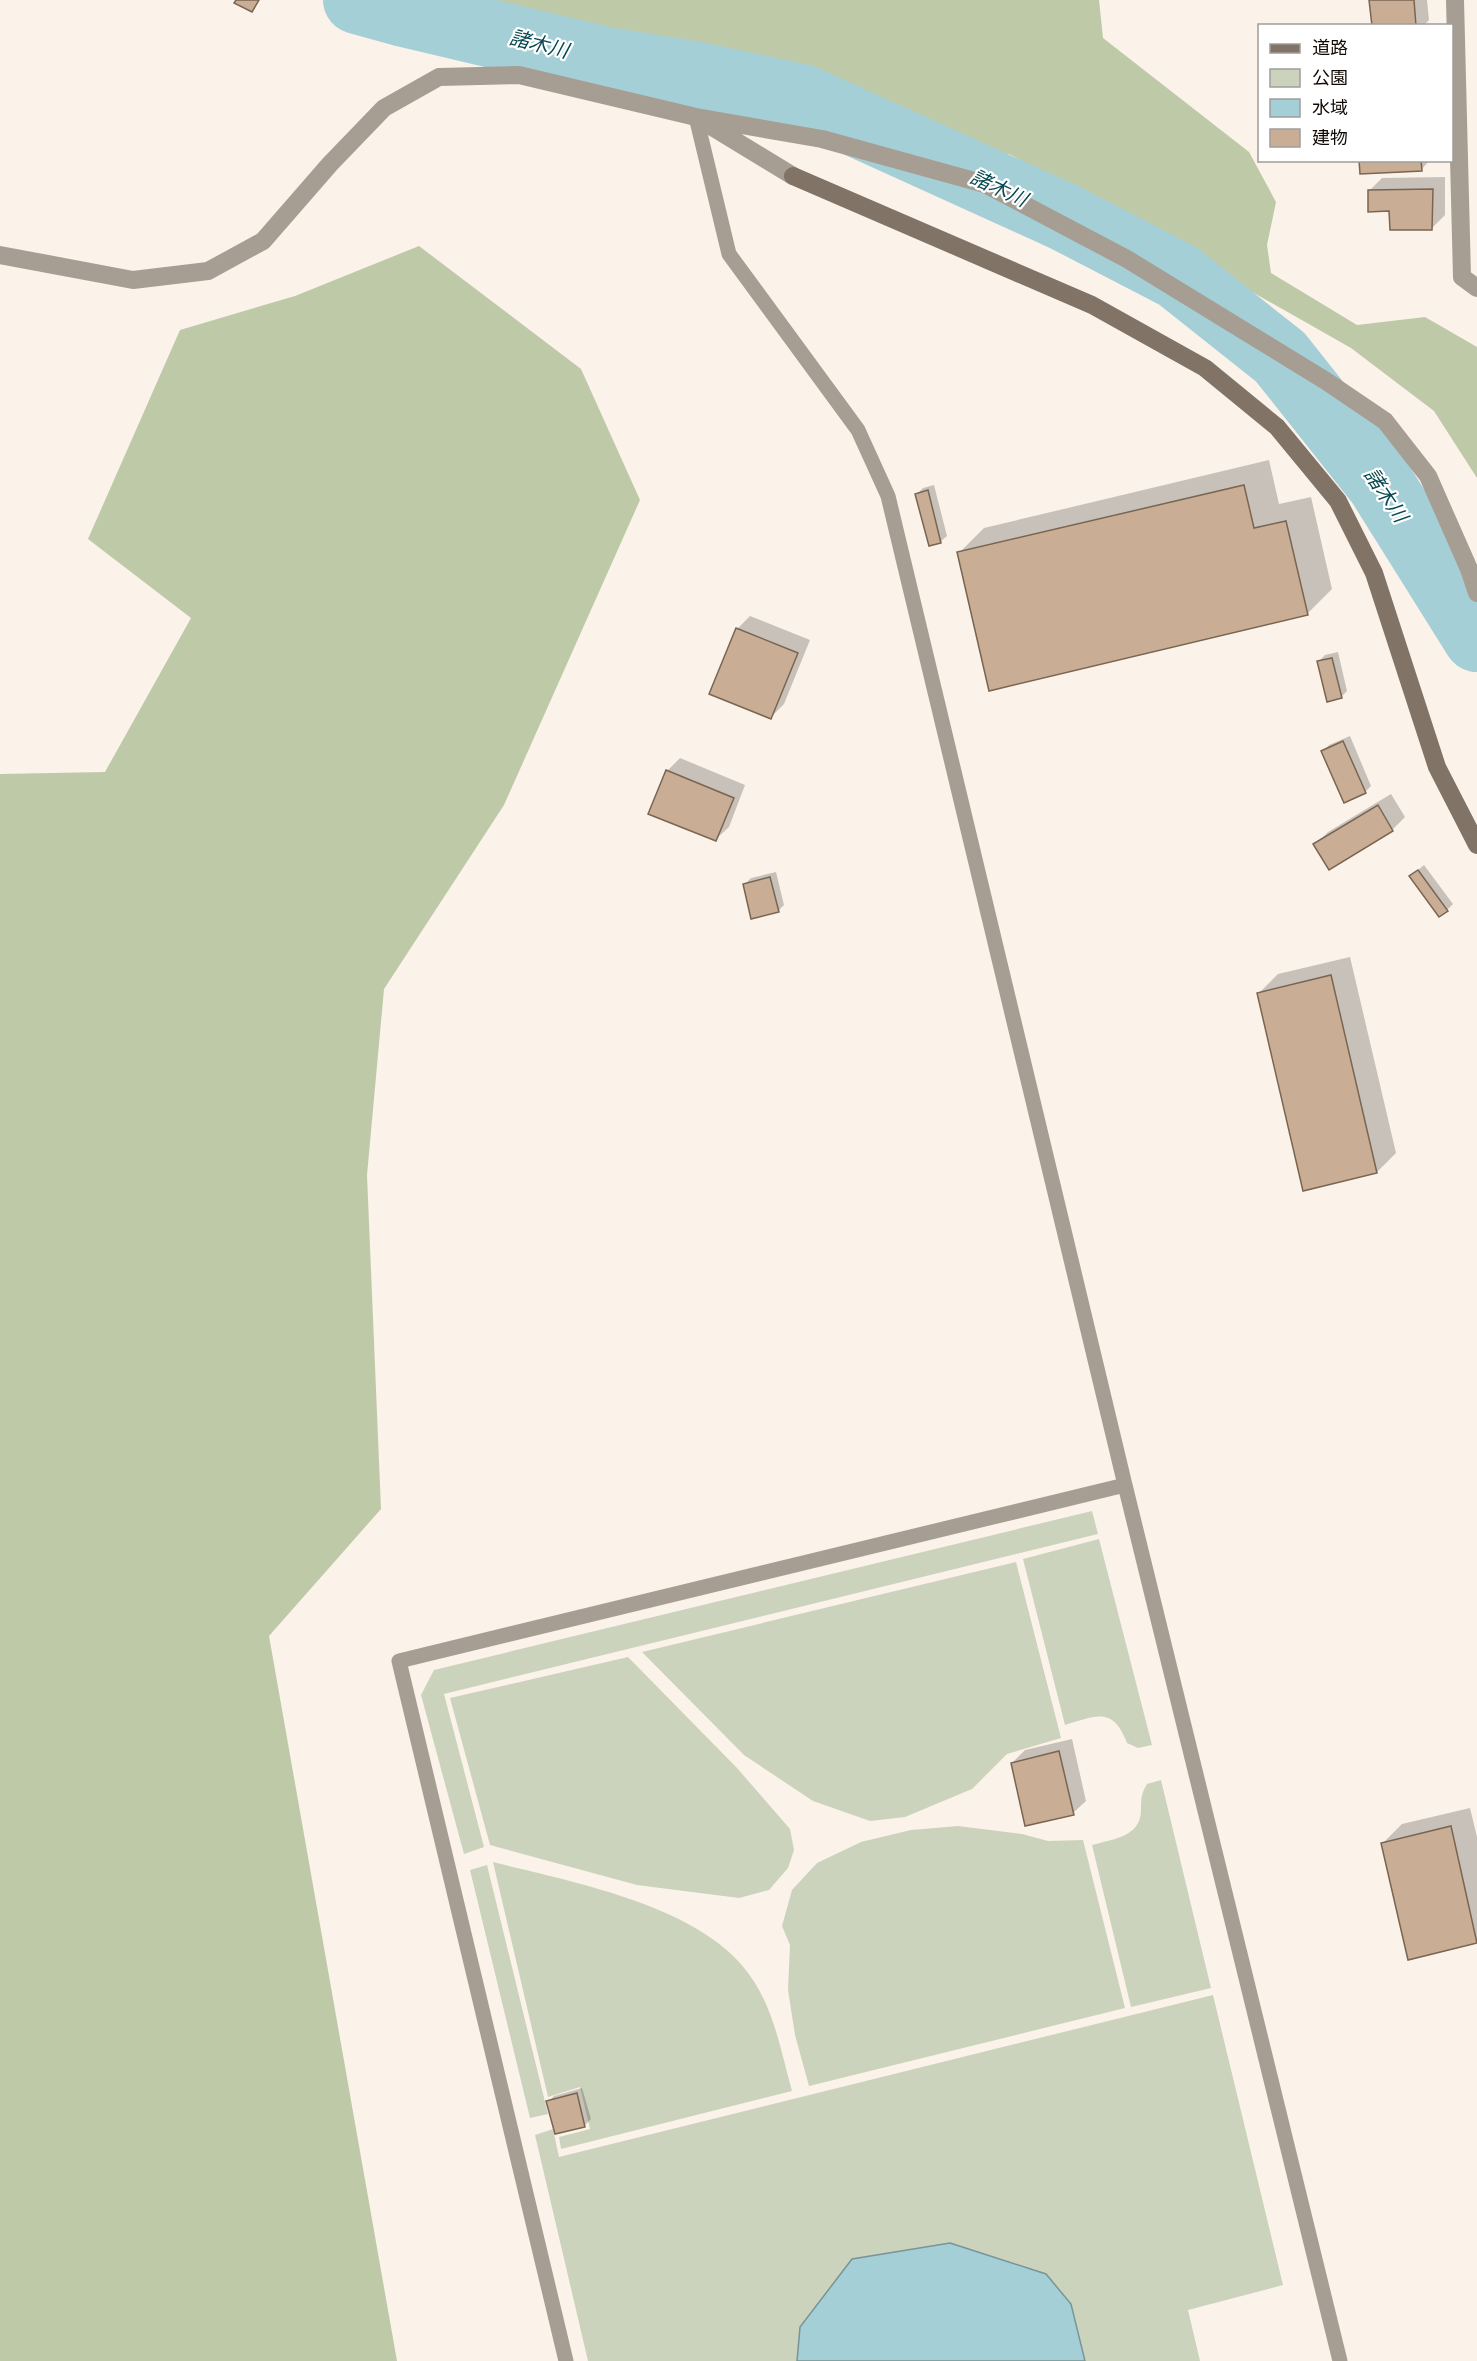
<svg xmlns="http://www.w3.org/2000/svg" width="1477" height="2361" viewBox="0 0 1477 2361" font-family="Quicksand,'Noto Sans JP',sans-serif">
  <style>
    .green { fill: #ccd3bd }
    .forest { fill: #bec9a8 }
    .water { fill: #a4cfd6; stroke: #789497; stroke-width: 1.5 }
    .shadow { fill: #0003 }
    .lines { fill: none; stroke-linecap: round; stroke-linejoin: round }
    .river { stroke: #a4cfd6; stroke-width: 68 }
    .building { fill: #c9ae95; stroke: #796552; stroke-width: 1.5 }
    .lane { stroke: #a69d93; stroke-width: 15 }
    .street { stroke: #a69d93; stroke-width: 18 }
    .secondary { stroke: #817366; stroke-width: 18 }
    .labels { text-anchor: middle; stroke-width: 4.5; stroke-linejoin: round; paint-order: stroke }
    .water-label { font-size: 20px; font-style: italic; fill: #094a52; stroke: #fff }
  </style>
  <rect width="100%" height="100%" fill="#fbf2e9"/>
  <path class="green" d="M 1092,1511 L 1098,1534 L 444,1694 L 484,1847 L 464,1854 L 421,1695 L 434,1670 Z
    M 1099,1539 L 1152,1745 L 1138,1748 L 1127,1743 C 1113,1706 1096,1716 1065,1725 L 1023,1559 Z
    M 1016,1562 L 1061,1738 L 1007,1754 L 972,1789 L 905,1817 L 870,1821 L 813,1801 L 744,1755 L 642,1652 Z
    M 628,1657 L 737,1768 L 790,1829 L 794,1850 L 788,1868 L 769,1890 L 739,1898 L 637,1885 L 490,1845 L 450,1698 Z
    M 1161,1780 L 1211,1988 L 1131,2007 L 1092,1845 C 1113,1839 1140,1837 1141,1811 C 1141,1799 1141,1794 1147,1784 Z
    M 958,1826 L 1022,1834 L 1048,1841 L 1083,1840 L 1125,2008 L 809,2086 L 795,2035 L 788,1990 L 790,1945 L 782,1926 L 792,1890 L 817,1863 L 861,1842 L 911,1830 Z
    M 493,1862 C 574,1883 709,1906 755,1983 C 775,2015 782,2055 792,2091 L 561,2149 L 559,2137 L 590,2129 L 580,2087 L 548,2097 Z
    M 487,1865 L 548,2114 L 530,2118 L 470,1870 Z
    M 1213,1995 L 1283,2285 L 1188,2310 L 1200,2361 L 1085,2361 L 1071,2304 L 800,2327 L 797,2361 L 588,2361 L 535,2135 L 553,2129 L 559,2157 Z"/>
  <path class="forest" d="M 367,0 L 1099,0 L 1103,38 L 1249,152 L 1276,202 L 1267,245 L 1271,273 L 1357,325 L 1425,317 L 1477,347 L 1477,478 L 1434,411 L 1351,348 L 1011,155 L 852,106 L 738,55 L 533,33 L 390,25 Z
    M 419,246 L 581,369 L 640,500 L 504,805 L 384,989 L 367,1175 L 381,1509 L 269,1636 L 397,2361 L 0,2361 L 0,774 L 105,772 L 191,618 L 88,539 L 180,330 L 295,296 Z"/>
  <path class="water" d="M 950,2243 L 1046,2274 L 1071,2304 L 1085,2361 L 797,2361 L 800,2327 L 852,2259 Z"/>
  <path class="shadow" d="M 1371,0 L 1427,0 L 1429,20 L 1423,26 L 1373,26 Z
    M 1361,160 L 1430,160 L 1421,170 Z
    M 1445,177 L 1445,215 L 1432,228 L 1391,210 L 1370,190 L 1382,178 Z
    M 1269,460 L 1279,504 L 1311,497 L 1332,589 L 1307,614 L 959,553 L 984,528 Z
    M 934,485 L 947,536 L 940,542 L 917,494 L 923,488 Z
    M 750,616 L 810,640 L 784,704 L 771,717 L 737,629 Z
    M 1338,652 L 1347,691 L 1341,697 L 1319,661 L 1325,655 Z
    M 1350,736 L 1371,786 L 1365,792 L 1323,751 L 1329,745 Z
    M 680,758 L 745,785 L 729,827 L 716,839 L 667,771 Z
    M 1391,794 L 1405,817 L 1392,830 L 1330,868 L 1315,845 L 1328,832 Z
    M 1424,865 L 1453,904 L 1447,910 L 1411,876 Z
    M 776,872 L 784,905 L 778,911 L 745,884 L 751,878 Z
    M 1350,957 L 1396,1153 L 1377,1172 L 1259,993 L 1278,974 Z
    M 1072,1739 L 1086,1801 L 1073,1813 L 1012,1763 L 1025,1750 Z
    M 1470,1808 L 1477,1837 L 1477,1942 L 1410,1958 L 1383,1843 L 1402,1824 Z
    M 582,2088 L 591,2119 L 585,2125 L 548,2102 L 554,2096 Z"/>
  <g class="lines">
    <path class="river" d="M 357,0 L 404,13 L 607,61 L 693,75 L 802,98 L 1064,217 L 1178,276 L 1280,357 L 1380,483 L 1477,638"/>
  </g>
  <path class="building" d="M 236,0 L 259,0 L 252,12 L 234,3 Z
    M 1369,0 L 1414,0 L 1416,26 L 1372,26 Z
    M 1359,160 L 1421,160 L 1422,171 L 1360,174 Z
    M 1433,189 L 1432,230 L 1390,230 L 1389,211 L 1368,212 L 1368,190 Z
    M 1244,485 L 1254,528 L 1286,521 L 1308,615 L 989,691 L 957,552 Z
    M 928,490 L 941,543 L 929,546 L 915,494 Z
    M 736,628 L 798,653 L 771,719 L 709,694 Z
    M 1332,658 L 1342,698 L 1327,702 L 1317,661 Z
    M 1343,741 L 1366,793 L 1344,803 L 1321,751 Z
    M 666,770 L 734,798 L 716,841 L 648,814 Z
    M 1378,805 L 1393,831 L 1329,870 L 1313,844 Z
    M 1418,870 L 1448,911 L 1439,917 L 1409,876 Z
    M 770,877 L 779,912 L 751,919 L 743,884 Z
    M 1331,975 L 1377,1173 L 1303,1191 L 1257,993 Z
    M 1059,1751 L 1074,1815 L 1025,1826 L 1011,1763 Z
    M 1451,1826 L 1477,1943 L 1408,1960 L 1381,1843 Z
    M 577,2093 L 585,2127 L 555,2134 L 546,2101 Z"/>
  <g class="lines">
    <path class="lane" d="M 696,117 L 729,254 L 858,430 L 888,496 L 1125,1485 L 1340,2361
      M 566,2361 L 399,1661 L 1125,1485"/>
    <path class="street" d="M 1455,0 L 1462,277 L 1477,288
      M 696,117 L 822,139 L 985,184 L 1127,259 L 1326,381 L 1385,421 L 1428,476 L 1469,569 L 1477,593
      M 0,255 L 133,280 L 208,271 L 263,241 L 330,164 L 384,108 L 439,77 L 519,75 L 696,117 L 793,176"/>
    <path class="secondary" d="M 793,176 L 1092,305 L 1205,368 L 1277,427 L 1338,501 L 1374,573 L 1437,767 L 1477,845"/>
  </g>
  <g class="labels">
    <g class="water-label">
      <text transform="translate(539 44) rotate(14)" y="7">諸木川</text>
      <text transform="translate(999 188) rotate(25)" y="7">諸木川</text>
      <text transform="translate(1386 495) rotate(56)" y="7">諸木川</text>
    </g>
  </g>
  <rect x="1258" y="24" width="195" height="138" fill="#ffffff" stroke="#a09d9b" stroke-width="1.5"/>
  <rect x="1270" y="44" width="30" height="9" fill="#817366" stroke="#a09d9b" stroke-width="1.5"/>
  <text x="1312" y="54" font-size="18" fill="#120a04">道路</text>
  <rect x="1270" y="69" width="30" height="18" fill="#ccd3bd" stroke="#a09d9b" stroke-width="1.5"/>
  <text x="1312" y="84" font-size="18" fill="#120a04">公園</text>
  <rect x="1270" y="99" width="30" height="18" fill="#a4cfd6" stroke="#a09d9b" stroke-width="1.5"/>
  <text x="1312" y="114" font-size="18" fill="#120a04">水域</text>
  <rect x="1270" y="129" width="30" height="18" fill="#c9ae95" stroke="#a09d9b" stroke-width="1.5"/>
  <text x="1312" y="144" font-size="18" fill="#120a04">建物</text>
</svg>
